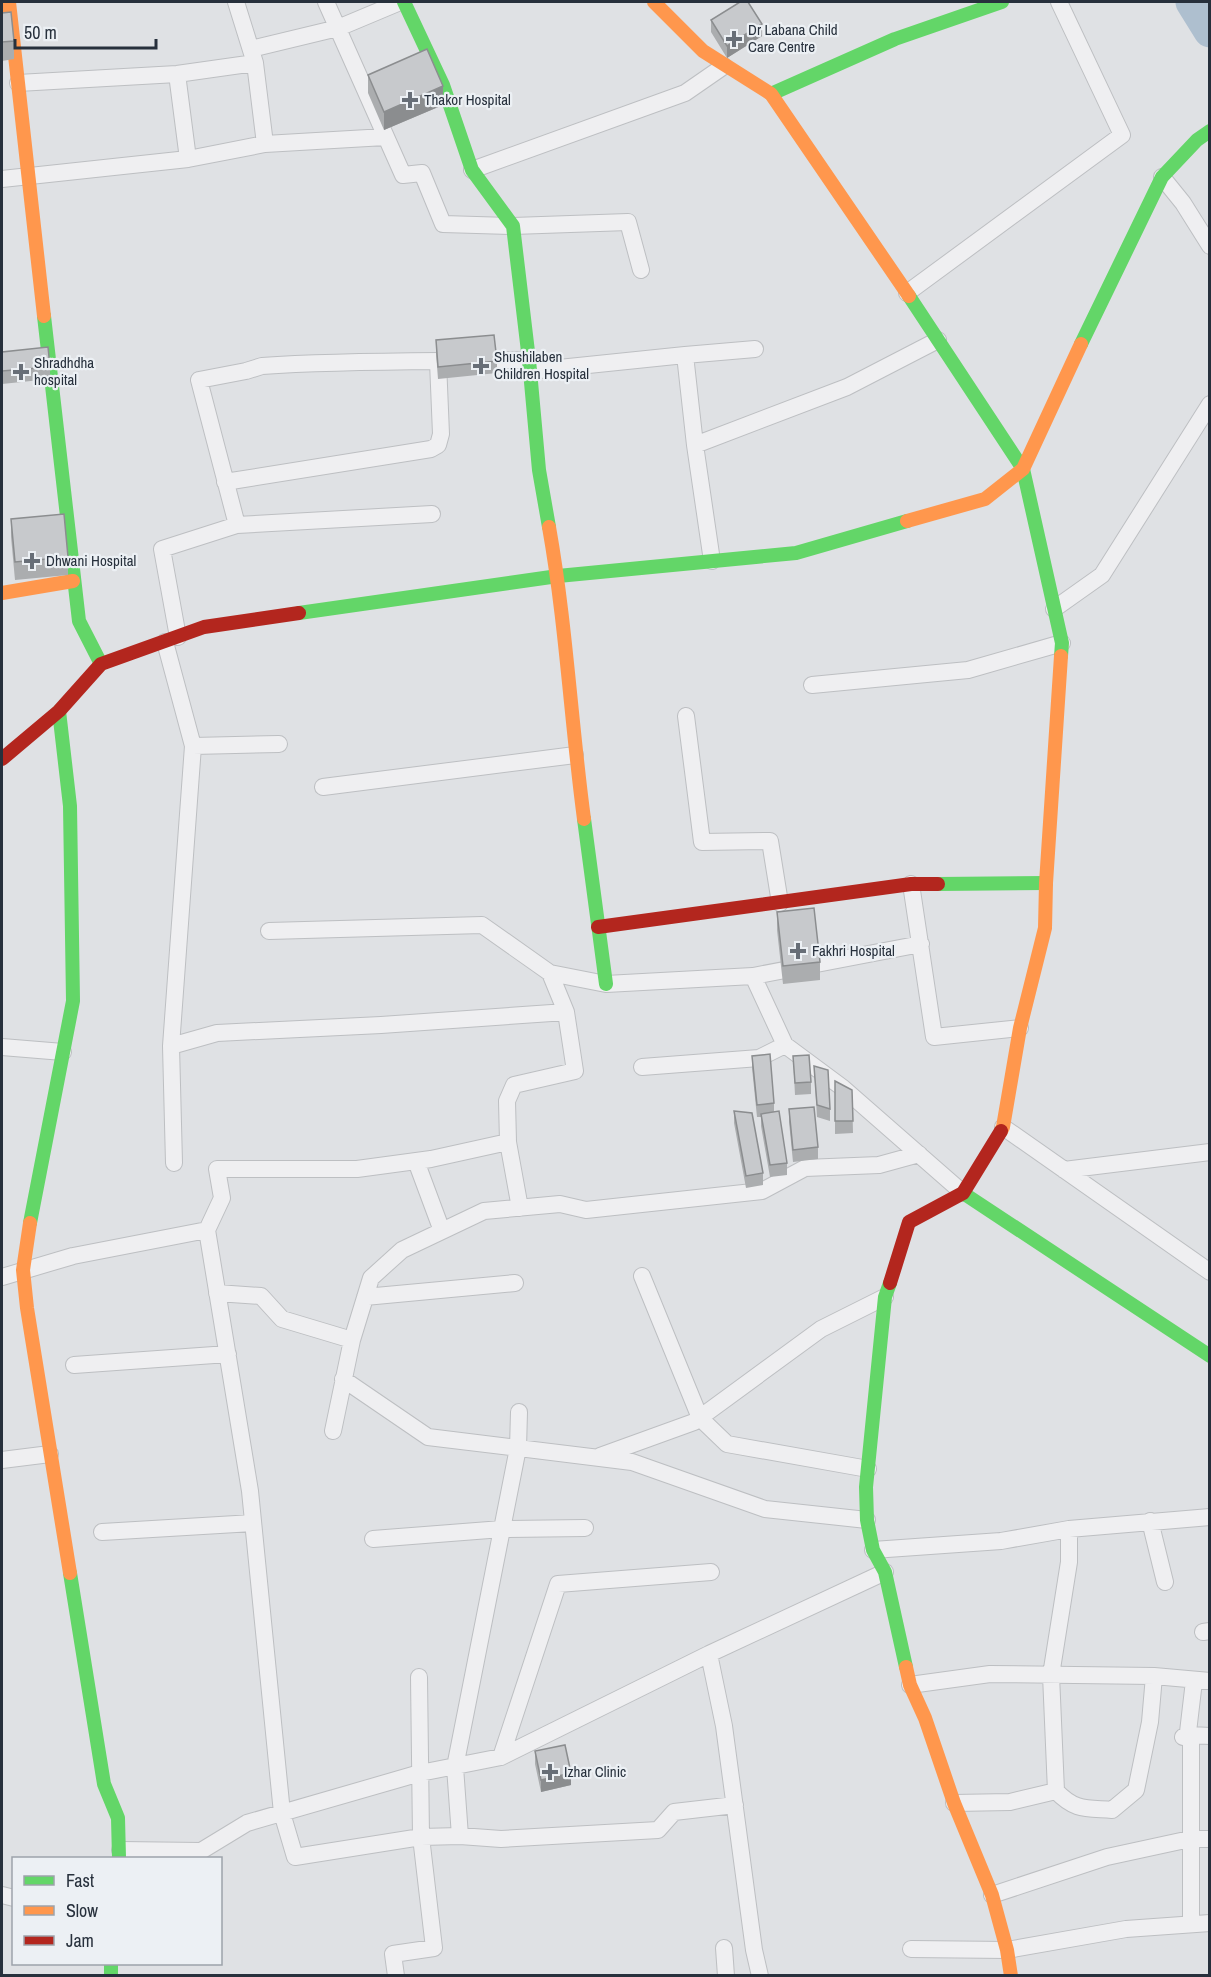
<svg xmlns="http://www.w3.org/2000/svg" width="1211" height="1977" viewBox="0 0 1211 1977" font-family="'Archivo Narrow',sans-serif">
  <style>
    .lines { fill: none; stroke-linecap: round; stroke-linejoin: round }
    .river { stroke: #aebfcf; stroke-width: 33 }
    .street-casing { stroke: #bdbfc2; stroke-width: 18 }
    .street { stroke: #efeff1; stroke-width: 16 }
    .fast { stroke: #63d668; stroke-width: 14 }
    .slow { stroke: #ff974d; stroke-width: 14 }
    .jam { stroke: #b3261e; stroke-width: 14 }
    .wall { fill: #abadaf }
    .shaded-wall { fill: #8b8d8f }
    .building { fill: #c7c9cc; stroke: #8b8d8f; stroke-width: 1.5 }
    .poi-dot { fill: #676e77; stroke: #ecf0f4; stroke-width: 2 }
    .labels { text-anchor: middle; stroke-width: 4.5; stroke-linejoin: round; paint-order: stroke }
    .poi-label { font-size: 15px; fill: #27303c; stroke: #ecf0f4; text-anchor: start }
  </style>
  <rect width="100%" height="100%" fill="#dfe1e4"/>
  <g class="lines">
    <path class="river" d="M 1192,2 L 1210,31"/>
    <g class="street-casing">
      <path id="street" d="M 236,2 L 255,63 L 265,144
        M 326,2 L 403,175 L 422,173 L 443,224 L 513,226 L 628,222 L 641,270
        M 251,49 L 338,28 L 400,2
        M 177,74 L 188,159
        M 18,83 L 177,74 L 255,63
        M 472,170 L 685,93 L 724,66
        M 1162,177 L 1183,203 L 1210,246
        M 2,179 L 188,159 L 265,144 L 385,137
        M 907,293 L 1122,135 L 1059,2
        M 685,355 L 755,349
        M 530,371 L 685,355 L 695,445
        M 225,482 L 431,449 L 438,445 L 441,434 L 438,362
        M 237,525 L 199,380 L 246,371 L 262,366 C 351,360 440,362 529,360
        M 712,561 L 695,445 L 847,387 L 938,340
        M 1054,609 L 1102,575 L 1210,404
        M 178,637 L 162,549 L 237,525 L 432,514
        M 165,642 L 193,746 L 171,1046 L 174,1163
        M 812,685 L 968,670 L 1062,643
        M 686,716 L 702,842 L 770,841 L 780,903
        M 193,746 L 279,744
        M 323,787 L 575,755
        M 911,884 L 934,1037 L 1020,1028
        M 269,931 L 482,925 L 550,973
        M 753,976 L 785,1045 L 843,1088 L 963,1193
        M 171,1046 L 217,1033 L 381,1025 L 566,1012
        M 2,1047 L 63,1052
        M 642,1067 L 759,1058 L 785,1045
        M 1003,1127 L 1210,1272
        M 508,1142 L 507,1101 L 514,1085 L 575,1071 L 566,1012 L 550,973 L 606,984 L 753,976 L 921,944
        M 416,1161 L 442,1231
        M 1064,1170 L 1210,1152
        M 520,1208 L 508,1142 L 431,1159 L 357,1169 L 217,1169 L 222,1198 L 207,1230 L 250,1491 L 282,1813 L 295,1857 L 421,1837 L 460,1836 L 501,1839 L 658,1830 L 674,1812 L 735,1805
        M 642,1276 L 700,1418 L 727,1444 L 868,1469
        M 2,1277 L 73,1256 L 207,1230
        M 217,1293 L 261,1296 L 282,1319 L 352,1340
        M 365,1297 L 515,1283
        M 74,1365 L 228,1354
        M 343,1379 L 428,1437 L 632,1462 L 765,1509 L 867,1520
        M 333,1431 L 352,1340 L 371,1278 L 402,1250 L 484,1211 L 560,1204 L 586,1210 L 762,1191 L 805,1168 L 879,1165 L 919,1154
        M 600,1456 L 694,1422 L 821,1329 L 885,1297
        M 2,1460 L 50,1454
        M 1150,1521 L 1165,1582
        M 1069,1529 L 1069,1562 L 1051,1675 L 1056,1791 C 1075,1811 1086,1808 1112,1810 L 1136,1790 L 1150,1722 L 1154,1676
        M 102,1532 L 253,1523
        M 373,1539 L 502,1529 L 585,1528
        M 873,1550 L 1001,1541 L 1069,1529 L 1210,1517
        M 1203,1632 L 1210,1631
        M 709,1654 L 724,1726 L 754,1950 L 760,1976
        M 910,1685 L 990,1674 L 1154,1676 L 1210,1681
        M 1183,1737 L 1191,1735 L 1210,1736
        M 501,1757 L 558,1584 L 711,1572
        M 954,1803 L 1010,1802 L 1056,1791
        M 460,1836 L 455,1767 L 518,1448 L 519,1412
        M 120,1850 L 201,1851 L 247,1823 L 420,1773 L 501,1757 L 709,1654 L 885,1572
        M 2,1895 L 14,1898
        M 992,1895 L 1107,1857 L 1190,1839 L 1210,1839
        M 1191,1923 L 1191,1735 L 1188,1732 L 1194,1681
        M 724,1948 L 726,1976
        M 911,1949 L 1007,1950 L 1126,1929 L 1210,1923
        M 396,1976 L 393,1954 L 434,1948 L 421,1837 L 419,1677"/>
    </g>
    <use href="#street" class="street"/>
    <path class="fast" d="M 404,2 L 443,85 L 472,170 L 513,226 L 529,360 L 539,470 L 549,527
      M 771,94 L 895,39 L 1002,2
      M 909,296 L 1023,469 L 1062,643 L 1061,656
      M 44,316 L 79,621 L 101,664
      M 1081,344 L 1162,177 L 1197,140 L 1210,131
      M 299,613 L 558,576 L 796,553 L 907,521
      M 584,819 L 606,984
      M 938,884 L 1046,883
      M 963,1193 L 1210,1356
      M 30,1223 L 73,1001 L 70,806 L 59,711
      M 890,1283 L 885,1297 L 866,1487 L 867,1520 L 873,1550 L 885,1572 L 906,1667
      M 70,1573 L 104,1784 L 118,1818 L 119,1858
      M 111,1964 L 111,1976"/>
    <path class="slow" d="M 9,2 L 44,316
      M 654,2 L 703,51 L 771,94 L 909,296
      M 907,521 L 985,499 L 1023,469 L 1081,344
      M 549,527 C 566,623 571,722 584,819
      M 2,593 L 73,581
      M 1001,1131 L 1003,1127 L 1020,1028 L 1045,928 L 1046,883 L 1061,656
      M 30,1223 L 23,1270 L 27,1308 L 70,1573
      M 906,1667 L 910,1685 L 925,1718 L 954,1803 L 992,1895 L 1007,1950 L 1011,1976"/>
    <path class="jam" d="M 2,759 L 59,711 L 101,664 L 204,627 L 299,613
      M 598,927 L 911,884 L 938,884
      M 890,1283 L 909,1222 L 963,1193 L 1001,1131"/>
  </g>
  <path class="wall" d="M 2,13 L 14,41 L 14,59 L 2,61 Z
    M 711,20 L 762,36 L 727,58 L 711,32 Z
    M 368,75 L 443,105 L 384,130 L 368,93 Z
    M 436,340 L 497,361 L 497,373 L 438,379 L 436,353 Z
    M 2,352 L 50,367 L 50,379 L 2,384 Z
    M 11,519 L 68,557 L 68,575 L 15,580 L 11,537 Z
    M 777,912 L 820,962 L 820,980 L 783,984 L 777,930 Z
    M 752,1056 L 774,1103 L 774,1112 L 787,1163 L 787,1175 L 770,1177 L 761,1126 L 761,1117 L 757,1117 L 752,1068 Z
    M 793,1056 L 811,1082 L 811,1094 L 795,1095 Z
    M 814,1066 L 830,1109 L 830,1121 L 817,1117 Z
    M 835,1081 L 852,1090 L 853,1133 L 835,1134 Z
    M 789,1109 L 818,1147 L 818,1159 L 793,1162 L 789,1122 Z
    M 734,1111 L 763,1173 L 763,1185 L 746,1188 L 734,1123 Z
    M 535,1751 L 571,1785 L 541,1792 L 535,1764 Z"/>
  <path class="shaded-wall" d="M 762,24 L 762,36 L 727,58 L 727,46 Z
    M 443,86 L 443,105 L 384,130 L 384,112 Z
    M 571,1773 L 571,1785 L 541,1792 L 541,1780 Z"/>
  <path class="building" d="M 740,2 L 748,2 L 762,24 L 727,46 L 711,20 Z
    M 11,12 L 14,41 L 2,42 L 2,13 Z
    M 427,49 L 443,86 L 384,112 L 368,75 Z
    M 494,335 L 497,361 L 438,367 L 436,340 Z
    M 48,347 L 50,367 L 2,371 L 2,352 Z
    M 64,514 L 68,557 L 15,562 L 11,519 Z
    M 814,908 L 820,962 L 783,966 L 777,912 Z
    M 770,1054 L 774,1103 L 757,1105 L 752,1056 Z
    M 809,1055 L 811,1082 L 795,1083 L 793,1056 Z
    M 814,1066 L 828,1070 L 830,1109 L 817,1105 Z
    M 835,1081 L 852,1090 L 853,1121 L 835,1121 Z
    M 814,1107 L 818,1147 L 793,1150 L 789,1109 Z
    M 734,1111 L 752,1113 L 763,1173 L 746,1176 Z
    M 779,1111 L 787,1163 L 770,1165 L 761,1114 Z
    M 565,1745 L 571,1773 L 541,1780 L 535,1751 Z"/>
  <g class="poi-dot">
    <path d="M731 30h6v6h6v6h-6v6h-6v-6h-6v-6h6z"/>
    <path d="M407 91h6v6h6v6h-6v6h-6v-6h-6v-6h6z"/>
    <path d="M478 357h6v6h6v6h-6v6h-6v-6h-6v-6h6z"/>
    <path d="M18 363h6v6h6v6h-6v6h-6v-6h-6v-6h6z"/>
    <path d="M29 552h6v6h6v6h-6v6h-6v-6h-6v-6h6z"/>
    <path d="M795 942h6v6h6v6h-6v6h-6v-6h-6v-6h6z"/>
    <path d="M547 1763h6v6h6v6h-6v6h-6v-6h-6v-6h6z"/>
  </g>
  <g class="labels">
    <g class="poi-label">
      <text x="748" y="35">Dr Labana Child<tspan x="748" dy="17">Care Centre</tspan></text>
      <text x="424" y="105">Thakor Hospital</text>
      <text x="494" y="362">Shushilaben<tspan x="494" dy="17">Children Hospital</tspan></text>
      <text x="34" y="368">Shradhdha<tspan x="34" dy="17">hospital</tspan></text>
      <text x="46" y="566">Dhwani Hospital</text>
      <text x="812" y="956">Fakhri Hospital</text>
      <text x="564" y="1777">Izhar Clinic</text>
    </g>
  </g>
  <rect width="1211" height="1977" fill="none" stroke="#27303c" stroke-width="6"/>
  <rect x="12" y="1857" width="210" height="108" fill="#ecf0f4" stroke="#9da3aa" stroke-width="1.5"/>
  <rect x="24" y="1876" width="30" height="9" fill="#63d668" stroke="#9da3aa" stroke-width="1.5"/>
  <text x="66" y="1887" font-size="18" fill="#27303c">Fast</text>
  <rect x="24" y="1906" width="30" height="9" fill="#ff974d" stroke="#9da3aa" stroke-width="1.5"/>
  <text x="66" y="1917" font-size="18" fill="#27303c">Slow</text>
  <rect x="24" y="1936" width="30" height="9" fill="#b3261e" stroke="#9da3aa" stroke-width="1.5"/>
  <text x="66" y="1947" font-size="18" fill="#27303c">Jam</text>
  <path d="M15 39v9h141v-9" fill="none" stroke="#27303c" stroke-width="3"/>
  <text x="24" y="39" font-size="18" fill="#27303c" stroke="#ecf0f4" stroke-width="4.5" paint-order="stroke">50 m</text>
</svg>
